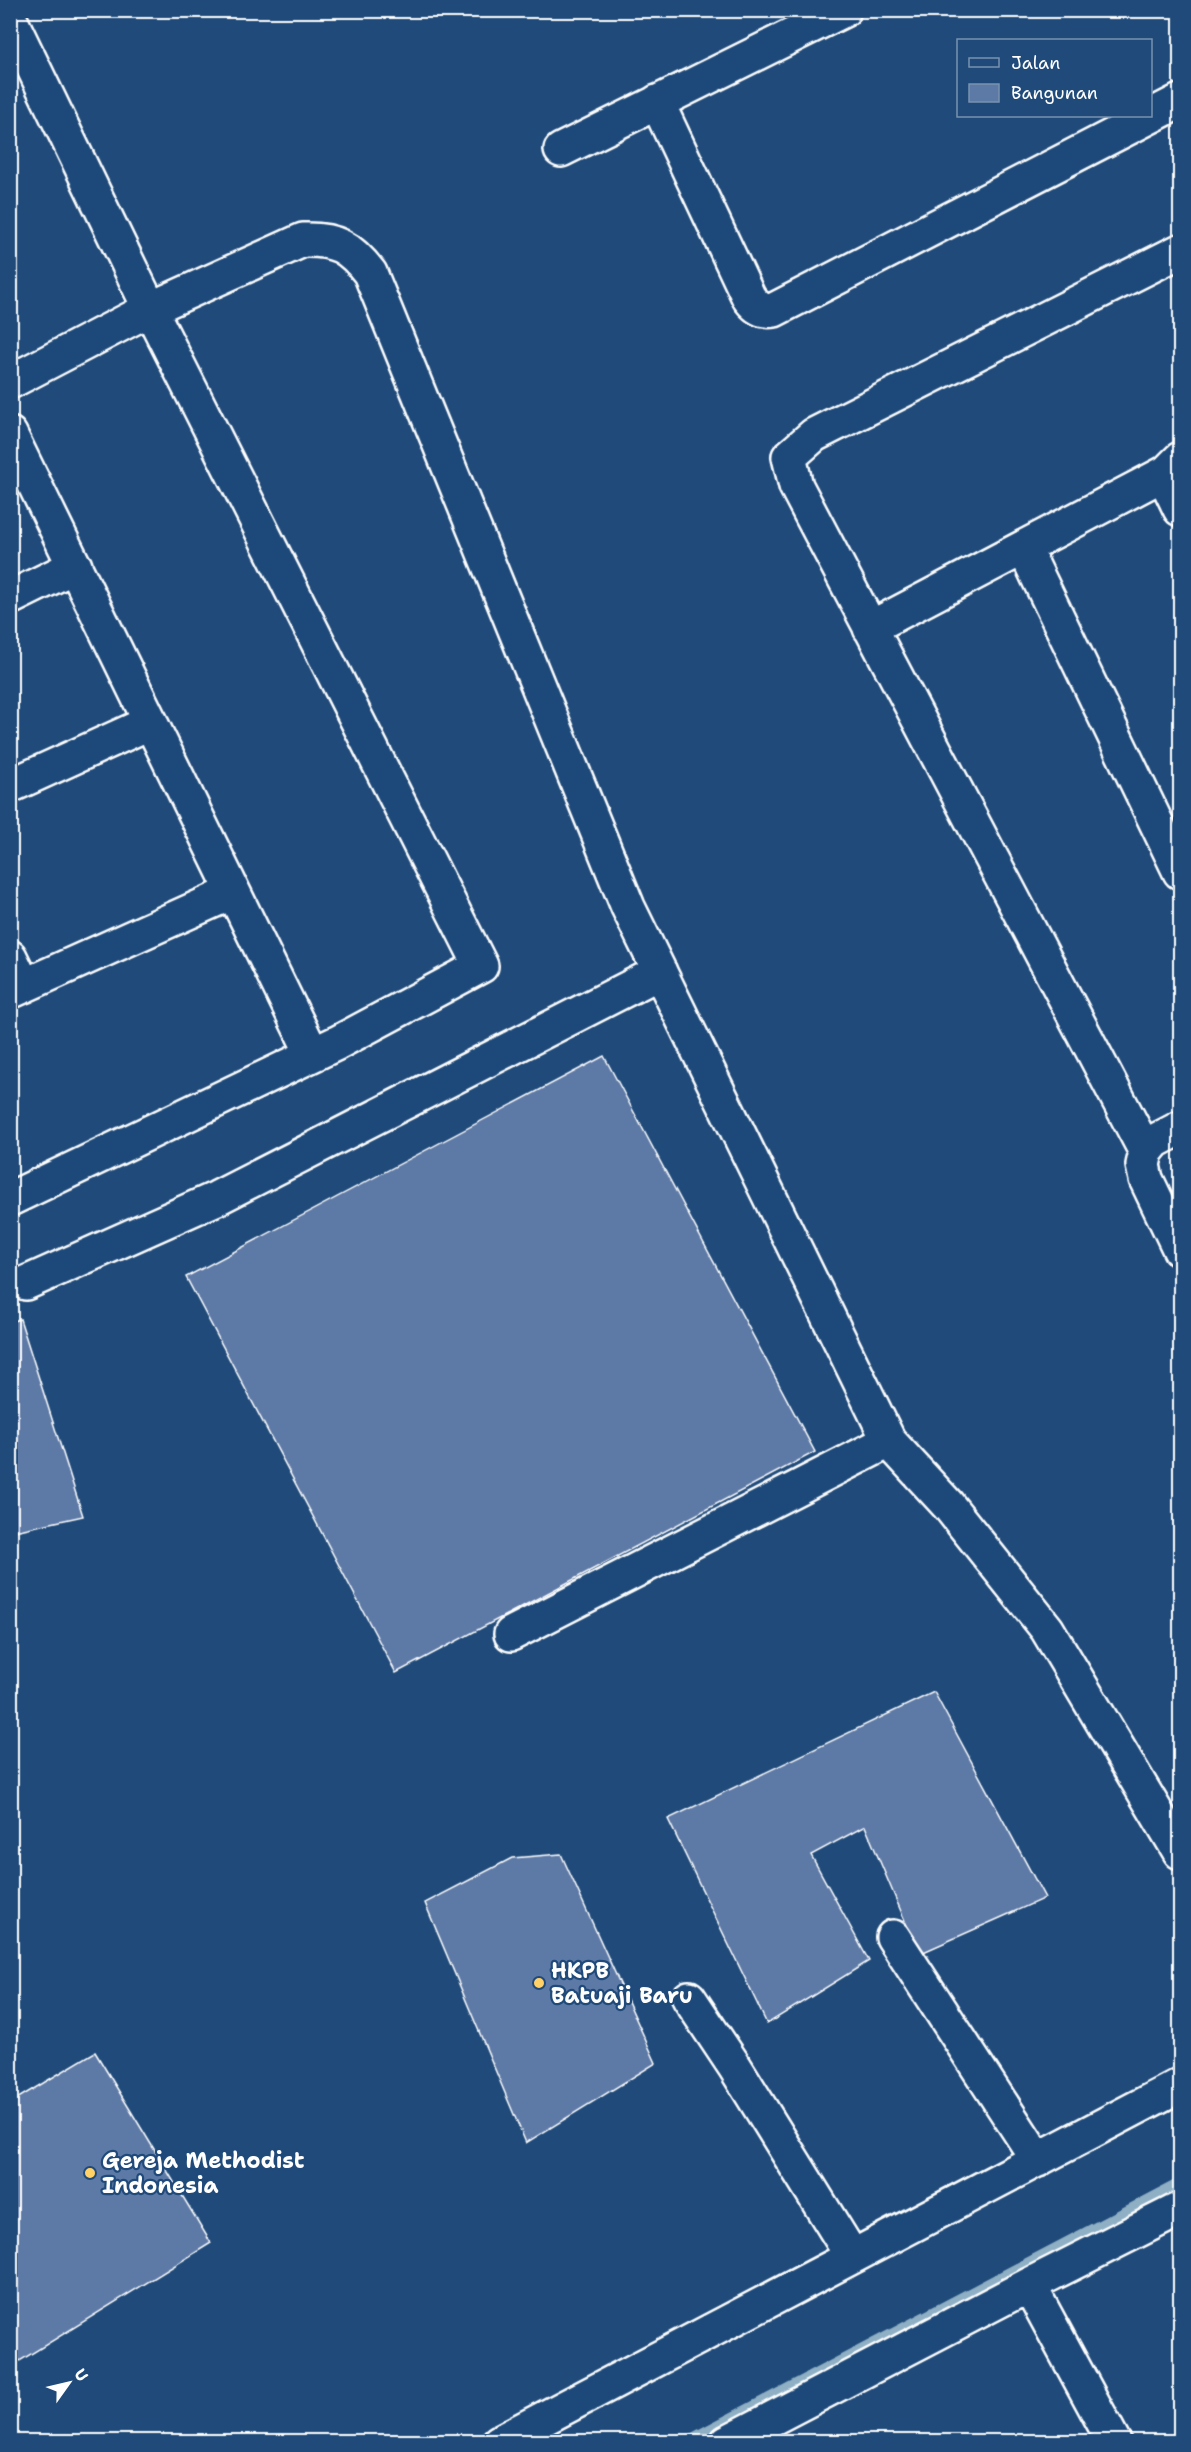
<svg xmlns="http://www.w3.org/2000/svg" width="1191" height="2452" viewBox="0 0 1191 2452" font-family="'Shantell Sans',sans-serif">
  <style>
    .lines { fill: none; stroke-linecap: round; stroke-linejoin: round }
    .stream { stroke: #8eafc4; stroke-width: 12 }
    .building { fill: #5d79a6; stroke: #fff; stroke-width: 1.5 }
    .minor-casing { stroke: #fff; stroke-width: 38 }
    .minor { stroke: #1f4a7a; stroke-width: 33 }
    .poi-dot { fill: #ffd166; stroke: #1f4a7a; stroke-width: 2 }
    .labels { text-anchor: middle; stroke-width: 4.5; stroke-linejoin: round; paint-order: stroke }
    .poi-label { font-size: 22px; font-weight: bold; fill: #fff; stroke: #1f4a7a; text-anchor: start }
  </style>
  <rect width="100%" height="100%" fill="#1f4a7a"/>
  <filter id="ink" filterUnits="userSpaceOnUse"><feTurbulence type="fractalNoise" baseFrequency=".0167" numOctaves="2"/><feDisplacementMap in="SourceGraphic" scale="12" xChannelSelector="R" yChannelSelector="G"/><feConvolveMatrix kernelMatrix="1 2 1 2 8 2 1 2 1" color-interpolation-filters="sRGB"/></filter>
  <g filter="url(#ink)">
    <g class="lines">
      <path class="stream" d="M 687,2442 L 1180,2184"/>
    </g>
    <path class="building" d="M 604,1056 L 815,1452 L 396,1673 L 186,1277 Z
      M 20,1319 L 83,1516 L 10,1532 L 10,1322 Z
      M 934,1692 L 1045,1898 L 919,1954 L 865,1826 L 811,1855 L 869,1961 L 767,2024 L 668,1819 Z
      M 561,1854 L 656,2063 L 526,2143 L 425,1903 L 512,1858 Z
      M 95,2052 L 211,2243 L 10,2367 L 10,2103 Z"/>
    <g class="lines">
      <g class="minor-casing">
        <path id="minor" d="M 10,19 L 150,309 L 481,966 L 337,1043 L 10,1199
          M 657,102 L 749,298 C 756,307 762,312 774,310 L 1180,101
          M 561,150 L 844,10
          M 10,382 L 150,309 L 303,240 C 336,239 350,247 370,273 L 628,907 L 889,1441 L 948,1505 L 1047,1629 L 1180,1852
          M 10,434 L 312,1053
          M 1180,459 L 1167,472 L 1169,486 L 1180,509
          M 1024,548 L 1180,872
          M 10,598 L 75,566
          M 870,628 L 1167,472
          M 10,786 L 151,722
          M 10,957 L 24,986
          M 10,992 L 233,892
          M 1180,1128 L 1155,1141 L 1146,1152 L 1143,1165 L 1146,1179 L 1180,1250
          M 1146,1152 L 796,486 L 789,457 L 814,435 L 1180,251
          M 26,1283 L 217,1198 L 660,972
          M 511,1634 L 889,1441
          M 893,1937 L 1038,2160
          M 689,1998 L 735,2067 L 852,2256
          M 1029,2285 L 1114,2442
          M 499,2442 L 1180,2085
          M 727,2442 L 1029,2285 L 1180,2209"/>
      </g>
      <use href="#minor" class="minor"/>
    </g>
  </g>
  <g class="poi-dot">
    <circle cx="539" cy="1983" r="6"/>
    <circle cx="90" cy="2173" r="6"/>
  </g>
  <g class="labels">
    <g class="poi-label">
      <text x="551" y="1978">HKPB<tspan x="551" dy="25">Batuaji Baru</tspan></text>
      <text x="102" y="2168">Gereja Methodist<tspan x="102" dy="25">Indonesia</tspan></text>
    </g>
  </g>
  <rect width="1191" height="2452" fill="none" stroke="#1f4a7a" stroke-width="36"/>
  <rect x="18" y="18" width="1155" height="2416" fill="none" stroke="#fff" stroke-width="2" filter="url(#ink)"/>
  <rect x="957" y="39" width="195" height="78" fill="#1f4a7a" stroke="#7992af" stroke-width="1.5"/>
  <rect x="969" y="58" width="30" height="9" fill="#1f4a7a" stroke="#7992af" stroke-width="1.5"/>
  <text x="1011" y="69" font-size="18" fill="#ffffff">Jalan</text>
  <rect x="969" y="84" width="30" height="18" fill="#5d79a6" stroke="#7992af" stroke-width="1.5"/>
  <text x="1011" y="99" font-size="18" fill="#ffffff">Bangunan</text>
  <g transform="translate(69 2383) rotate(56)" stroke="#1f4a7a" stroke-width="4.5" paint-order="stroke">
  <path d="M0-4.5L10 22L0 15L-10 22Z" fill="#ffffff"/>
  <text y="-9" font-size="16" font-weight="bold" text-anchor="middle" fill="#ffffff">U</text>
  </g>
</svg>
